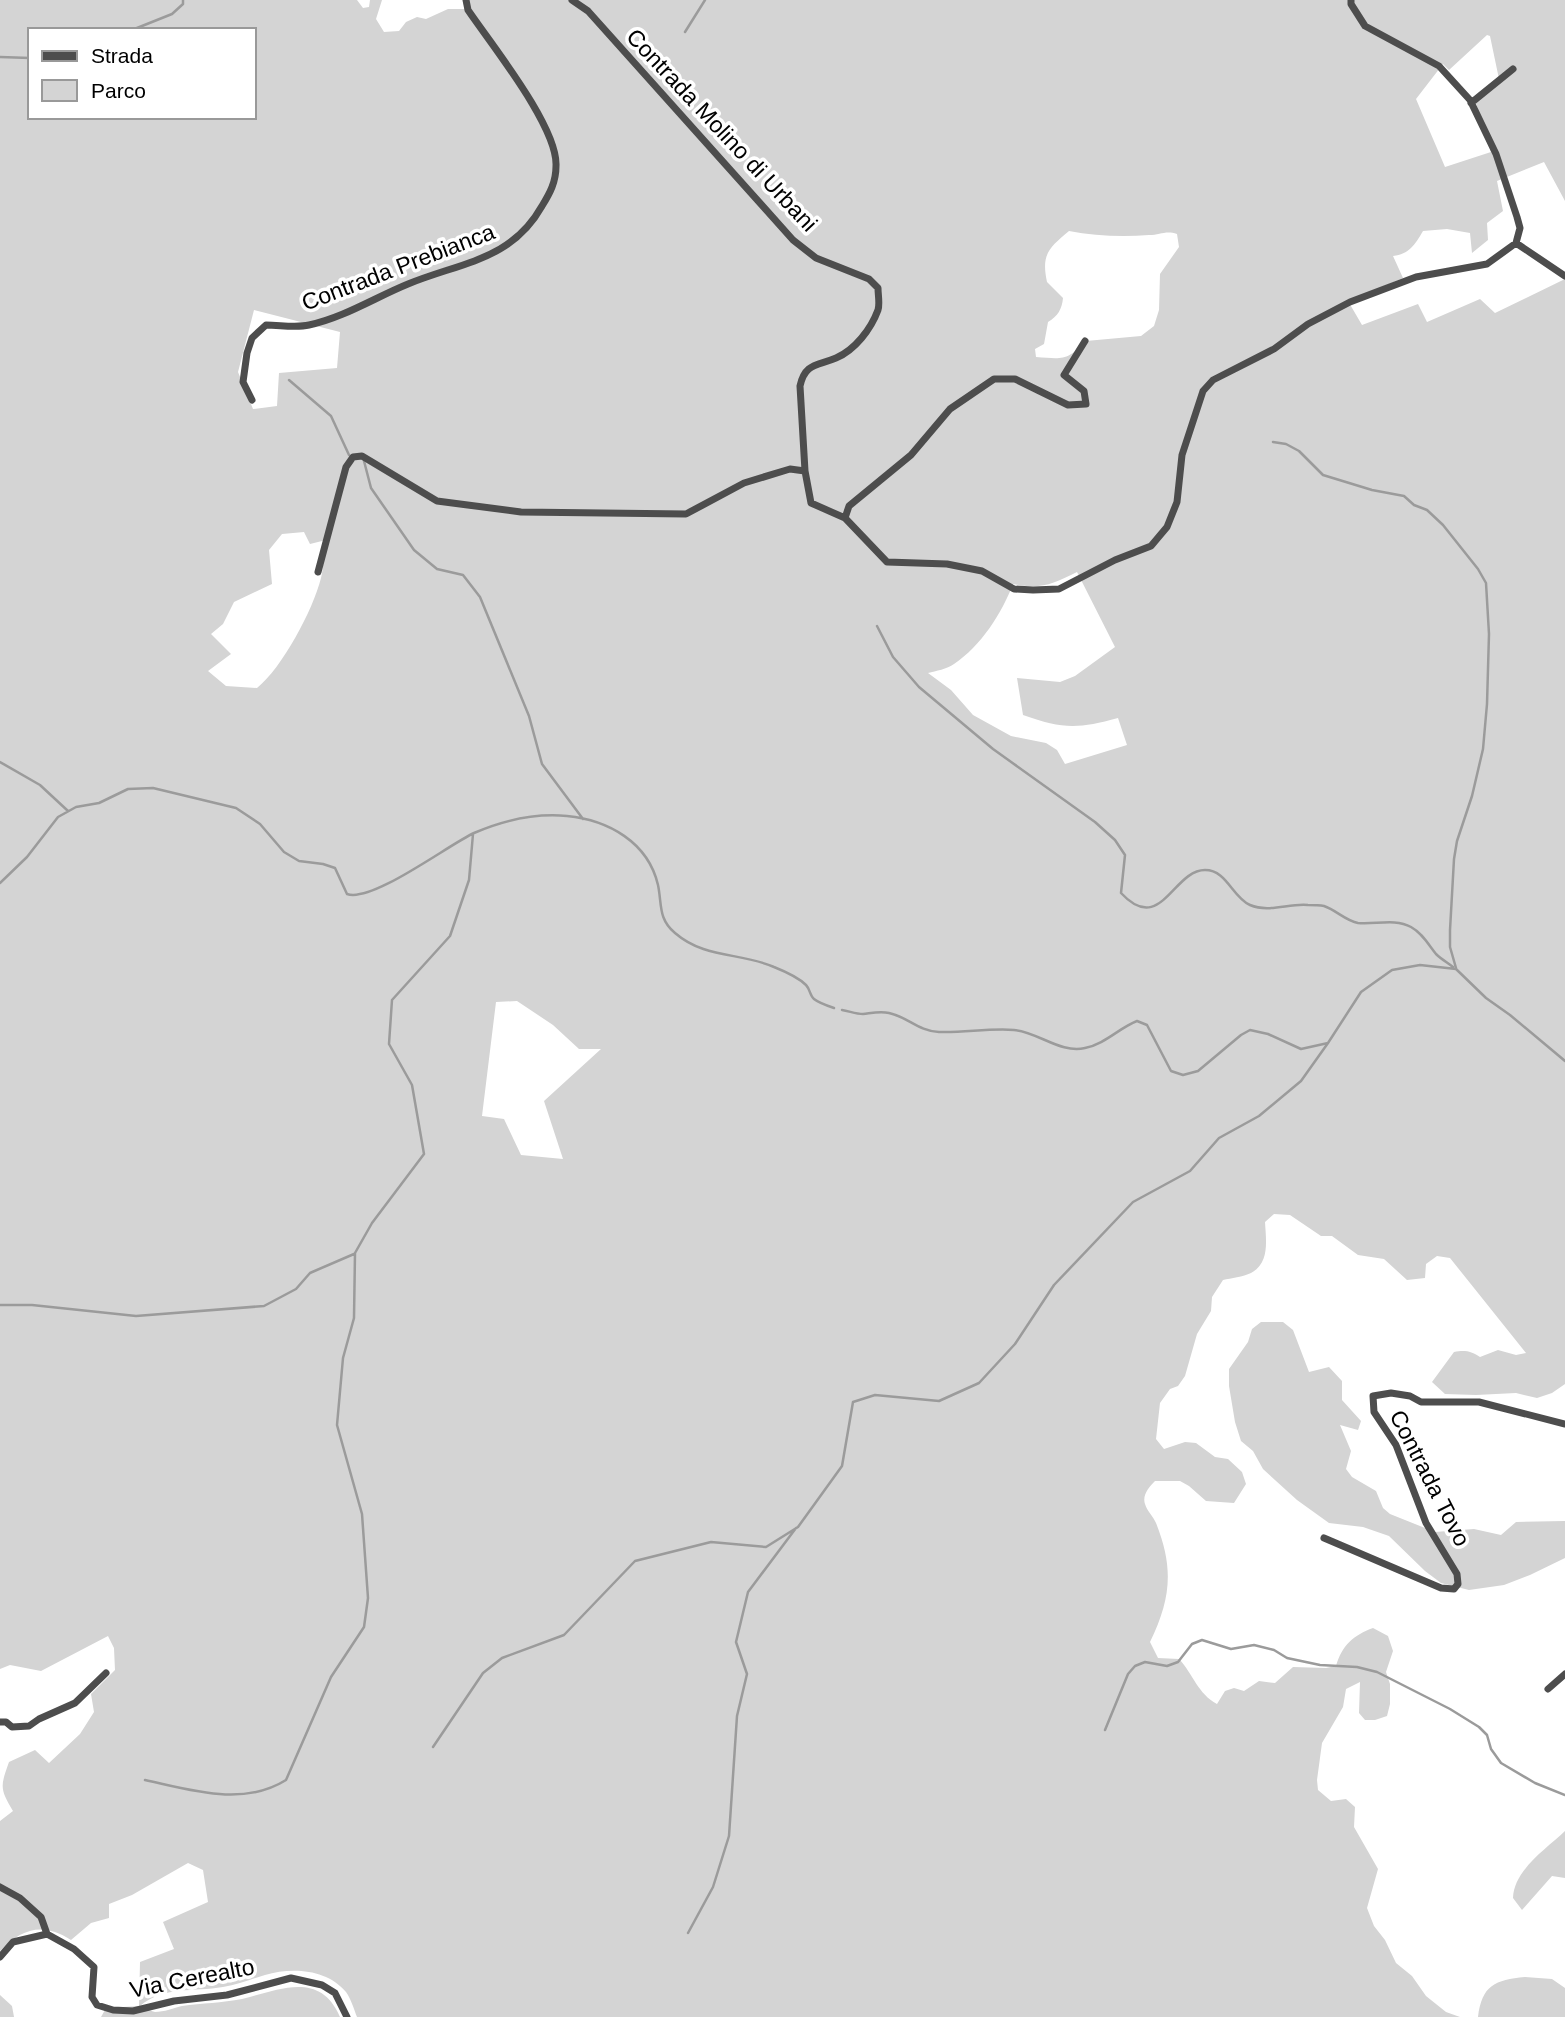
<svg xmlns="http://www.w3.org/2000/svg" width="1565" height="2017" viewBox="0 0 1565 2017" font-family="Helvetica,sans-serif">
  <style>
    .green { fill: #d4d4d4; fill-rule: evenodd }
    .lines { fill: none; stroke-linecap: round; stroke-linejoin: round }
    .stream { stroke: #9b9b9b; stroke-width: 2.5 }
    .minor { stroke: #4d4d4d; stroke-width: 7 }
    .labels { text-anchor: middle; stroke-width: 7; stroke-linejoin: round; paint-order: stroke }
    .street-label { font-size: 23px; fill: #000; stroke: #fff }
  </style>
  <rect width="100%" height="100%" fill="#fff"/>
  <path class="green" d="M 0,0 L 357,0 L 363,8 L 369,7 L 370,0 L 382,0 L 376,19 L 384,32 L 399,31 L 406,22 L 417,17 L 426,19 L 448,9 L 467,9 L 464,0 L 1565,0 L 1565,201 L 1544,162 L 1497,181 L 1503,211 L 1487,223 L 1488,240 L 1472,253 L 1470,233 L 1447,229 L 1423,231 C 1415,245 1409,254 1393,256 L 1403,278 L 1348,301 L 1362,325 L 1418,304 L 1427,322 L 1480,299 L 1495,313 L 1565,279 L 1565,1384 L 1552,1393 L 1537,1398 L 1516,1393 L 1476,1395 L 1445,1394 L 1432,1382 L 1454,1352 C 1465,1350 1471,1351 1480,1357 L 1498,1350 L 1516,1355 L 1526,1353 L 1450,1258 L 1437,1256 L 1426,1264 L 1425,1278 L 1407,1280 L 1384,1259 L 1358,1255 L 1332,1236 L 1321,1236 L 1290,1215 L 1274,1214 L 1265,1222 C 1266,1240 1270,1263 1251,1273 C 1243,1277 1231,1278 1223,1280 L 1212,1297 L 1211,1311 L 1197,1334 L 1185,1376 L 1178,1386 L 1170,1389 L 1160,1403 L 1156,1439 L 1164,1449 L 1185,1442 L 1196,1443 L 1215,1457 L 1228,1459 L 1242,1472 L 1246,1484 L 1234,1503 L 1206,1501 L 1189,1486 L 1180,1481 L 1155,1481 C 1149,1487 1142,1495 1145,1504 C 1147,1511 1153,1516 1156,1523 C 1174,1568 1171,1599 1150,1642 L 1158,1658 L 1179,1659 C 1193,1674 1198,1694 1217,1704 L 1225,1691 L 1234,1688 L 1244,1691 L 1259,1681 L 1275,1683 L 1293,1667 L 1326,1668 L 1336,1666 C 1342,1645 1354,1635 1373,1628 L 1388,1636 L 1393,1651 L 1386,1672 L 1390,1684 L 1390,1704 L 1387,1716 L 1375,1720 L 1365,1720 L 1359,1713 L 1360,1682 L 1346,1689 L 1343,1707 L 1322,1743 L 1317,1780 L 1318,1790 L 1331,1801 L 1346,1799 L 1355,1807 L 1354,1827 L 1378,1869 L 1367,1908 L 1374,1926 L 1385,1940 L 1396,1963 L 1412,1976 L 1426,1996 L 1446,2012 L 1460,2017 L 357,2017 C 354,2009 351,1999 346,1992 C 327,1969 292,1967 265,1975 C 251,1979 238,1985 223,1987 C 194,1992 163,1986 140,2006 C 144,2008 151,2011 155,2012 C 164,2012 174,2008 182,2006 C 202,2003 222,2003 242,1999 C 279,1990 320,1970 340,2017 L 101,2017 L 106,2008 L 139,2006 L 140,1962 L 174,1949 L 163,1922 L 208,1902 L 203,1870 L 188,1863 L 132,1895 L 109,1904 L 109,1918 L 91,1923 L 71,1940 C 43,1922 22,1928 0,1951 L 0,1821 L 13,1811 C 0,1789 0,1787 9,1762 L 35,1750 L 49,1763 L 80,1734 L 94,1712 L 91,1694 L 115,1670 L 114,1648 L 108,1636 L 41,1671 L 10,1665 L 0,1669 ZM 30,30 L 254,30 L 254,117 L 30,117 ZM 1487,35 L 1490,36 L 1499,79 L 1475,100 L 1491,152 L 1445,167 L 1416,99 L 1443,64 L 1449,70 ZM 1069,231 C 1094,236 1123,237 1149,235 C 1160,235 1166,230 1177,234 L 1179,247 L 1160,274 L 1159,310 L 1154,326 L 1141,336 L 1086,341 C 1067,361 1063,359 1036,357 L 1035,349 L 1044,344 L 1048,322 C 1058,316 1062,309 1063,298 L 1047,282 C 1041,254 1049,248 1069,231 ZM 254,310 L 340,332 L 337,368 L 279,373 L 277,406 L 253,409 L 238,372 ZM 304,532 L 310,544 L 326,540 C 324,552 324,566 321,578 C 313,610 282,668 257,688 L 226,686 L 208,671 L 231,654 L 211,634 L 223,624 L 234,602 L 272,584 L 269,550 L 282,534 ZM 1077,572 L 1115,647 L 1075,676 L 1060,682 L 1017,678 L 1023,715 C 1062,729 1078,729 1118,718 L 1127,745 L 1065,764 L 1057,750 L 1046,743 L 1011,736 L 973,715 L 951,690 L 928,673 C 936,671 947,669 954,664 C 981,646 1002,613 1013,584 C 1041,590 1052,584 1077,572 ZM 517,1001 L 553,1025 L 579,1049 L 601,1049 L 544,1101 L 563,1159 L 521,1155 L 504,1119 L 482,1116 L 496,1002 Z
    M 1261,1322 L 1283,1322 L 1293,1330 L 1309,1372 L 1329,1367 L 1342,1381 L 1342,1400 L 1361,1421 L 1358,1430 L 1340,1425 L 1351,1451 L 1346,1469 L 1352,1477 L 1376,1491 L 1383,1508 L 1390,1514 L 1435,1532 L 1474,1529 L 1501,1535 L 1516,1522 L 1565,1521 L 1565,1558 L 1530,1575 L 1504,1585 L 1469,1590 L 1441,1583 L 1425,1571 L 1389,1536 L 1363,1527 L 1329,1523 L 1297,1500 L 1263,1469 L 1253,1451 L 1241,1441 L 1235,1422 L 1229,1386 L 1229,1369 L 1248,1342 L 1252,1329 Z
    M 1565,1831 L 1565,1878 L 1552,1876 L 1522,1910 L 1513,1898 C 1514,1870 1546,1849 1565,1831 Z
    M 1525,1977 L 1552,1979 L 1565,1988 L 1565,2017 L 1478,2017 C 1482,1985 1495,1980 1525,1977 Z
    M 0,1995 L 12,2006 L 14,2017 L 0,2017 Z"/>
  <g class="lines">
    <path class="stream" d="M 132,30 L 172,14 L 183,4 L 183,0
      M 685,32 L 705,0
      M 0,57 L 30,58
      M 289,380 L 331,416 L 349,455
      M 1273,442 L 1286,444 L 1299,451 L 1323,475 L 1372,490 L 1404,496 L 1414,505 L 1427,510 L 1443,525 L 1478,569 L 1486,583 L 1489,634 L 1487,704 L 1483,749 L 1472,796 L 1457,841 L 1454,859 L 1450,930 L 1450,947 L 1456,968
      M 364,461 L 371,488 L 414,550 L 437,569 L 463,575 L 480,597 L 529,716 L 542,764 L 583,819
      M 877,626 L 893,657 L 919,687 L 993,749 L 1095,822 L 1115,840 L 1125,855 L 1121,893 C 1161,936 1173,870 1205,870 C 1227,870 1232,897 1250,905 C 1269,913 1289,903 1308,905 C 1313,905 1319,905 1324,906 C 1336,910 1346,921 1358,923 C 1374,925 1395,918 1411,927 C 1422,933 1428,944 1436,954 C 1441,959 1448,963 1453,967
      M 0,762 L 40,785 L 68,811
      M 0,883 L 27,857 L 58,817 L 76,807 L 99,803 L 128,789 L 153,788 L 236,808 L 260,824 L 284,852 L 299,861 L 323,864 L 335,868 L 347,894 C 372,903 448,845 474,833 C 504,820 534,813 567,816 C 608,820 648,842 658,885 C 662,904 658,919 675,933 C 705,959 740,952 774,967 C 784,971 798,977 806,985 C 810,989 810,996 814,999 C 819,1003 828,1006 834,1008
      M 842,1010 C 849,1011 856,1014 863,1014 C 872,1013 880,1011 889,1013 C 908,1017 918,1031 939,1032 C 964,1033 989,1028 1014,1030 C 1038,1032 1061,1054 1085,1048 C 1105,1044 1119,1028 1137,1021 L 1147,1025 L 1171,1071 L 1183,1075 L 1198,1071 L 1241,1035 L 1250,1030 L 1268,1034 L 1301,1049 L 1328,1043 L 1361,992 L 1392,970 L 1420,965 L 1456,969 L 1486,998 L 1510,1015 L 1565,1061
      M 0,1305 L 32,1305 L 136,1316 L 264,1306 L 296,1289 L 310,1273 L 354,1254
      M 1105,1730 L 1128,1674 L 1135,1666 L 1145,1662 L 1167,1666 L 1178,1662 L 1192,1644 L 1202,1640 L 1231,1649 L 1254,1645 L 1274,1650 L 1287,1658 L 1320,1665 L 1357,1667 L 1377,1672 L 1450,1709 L 1479,1727 L 1487,1735 L 1491,1749 L 1501,1763 L 1535,1783 L 1565,1795
      M 433,1747 L 483,1673 L 502,1658 L 564,1635 L 635,1561 L 711,1542 L 766,1547 L 798,1527 L 842,1466 L 853,1402 L 875,1395 L 939,1401 L 979,1383 L 1015,1344 L 1054,1285 L 1133,1202 L 1190,1171 L 1219,1138 L 1259,1116 L 1301,1081 L 1328,1043
      M 145,1780 C 191,1790 243,1807 286,1780 L 331,1677 L 364,1627 L 368,1598 L 362,1514 L 337,1425 L 343,1358 L 354,1318 L 355,1253 L 372,1223 L 424,1154 L 412,1085 L 389,1044 L 392,1000 L 450,936 L 469,880 L 473,834
      M 688,1933 L 713,1887 L 729,1836 L 737,1716 L 747,1674 L 736,1642 L 748,1592 L 796,1528"/>
    <path class="minor" d="M 572,0 L 588,11 L 793,240 L 816,258 L 869,279 L 878,288 C 878,295 880,304 878,310 C 871,329 855,350 836,358 C 817,366 805,363 800,386 L 805,471 L 811,503 L 845,518 L 887,562 L 947,564 L 982,571 L 1014,589 L 1033,590 L 1059,589 L 1115,560 L 1151,546 L 1167,527 L 1177,502 L 1182,455 L 1203,391 L 1213,380 L 1274,349 L 1308,324 L 1350,302 L 1416,277 L 1487,264 L 1516,243
      M 1351,0 L 1351,4 L 1365,26 L 1439,66 L 1470,100 L 1496,154 L 1517,217 L 1520,228 L 1516,243
      M 1471,103 L 1513,69
      M 1516,243 L 1565,276
      M 252,400 L 243,382 L 247,353 L 252,338 L 266,325 C 280,325 296,328 309,325 C 343,318 376,297 408,284 C 461,262 511,261 542,206 C 550,193 556,182 556,166 C 558,127 491,44 468,10 L 466,0
      M 845,518 L 849,506 L 911,455 L 950,409 L 994,379 L 1015,379 L 1068,405 L 1086,404 L 1084,391 L 1064,375 L 1085,341
      M 318,572 L 346,467 L 353,457 L 362,456 L 437,501 L 521,512 L 686,514 L 744,483 L 790,469 L 805,471
      M 1324,1538 L 1441,1588 L 1454,1589 L 1458,1584 L 1457,1574 L 1426,1523 L 1396,1445 L 1374,1412 L 1373,1396 L 1391,1393 L 1410,1396 L 1421,1402 L 1479,1402 L 1565,1424
      M 1548,1689 L 1565,1674
      M 0,1722 L 6,1722 L 12,1727 L 29,1726 L 39,1719 L 75,1703 L 106,1673
      M 0,1887 L 20,1898 L 41,1917 L 47,1934
      M 0,1957 L 13,1942 L 47,1934 L 74,1949 L 94,1967 L 92,1997 L 97,2005 L 113,2010 L 133,2011 L 174,2001 L 227,1995 L 291,1978 L 322,1985 L 335,1993 L 347,2017"/>
  </g>
  <g class="labels">
    <g class="street-label">
      <text transform="translate(722 130) rotate(47)" y="8">Contrada Molino di Urbani</text>
      <text transform="translate(398 267) rotate(-21)" y="8">Contrada Prebianca</text>
      <text transform="translate(1430 1478) rotate(63)" y="8">Contrada Tovo</text>
      <text transform="translate(192 1978) rotate(-11)" y="8">Via Cerealto</text>
    </g>
  </g>
  <rect x="28" y="28" width="228" height="91" fill="#ffffff" stroke="#999999" stroke-width="2"/>
  <rect x="42" y="51" width="35" height="10" fill="#4d4d4d" stroke="#999999" stroke-width="2"/>
  <text x="91" y="63" font-size="21" fill="#000000">Strada</text>
  <rect x="42" y="80" width="35" height="21" fill="#d4d4d4" stroke="#999999" stroke-width="2"/>
  <text x="91" y="98" font-size="21" fill="#000000">Parco</text>
</svg>
